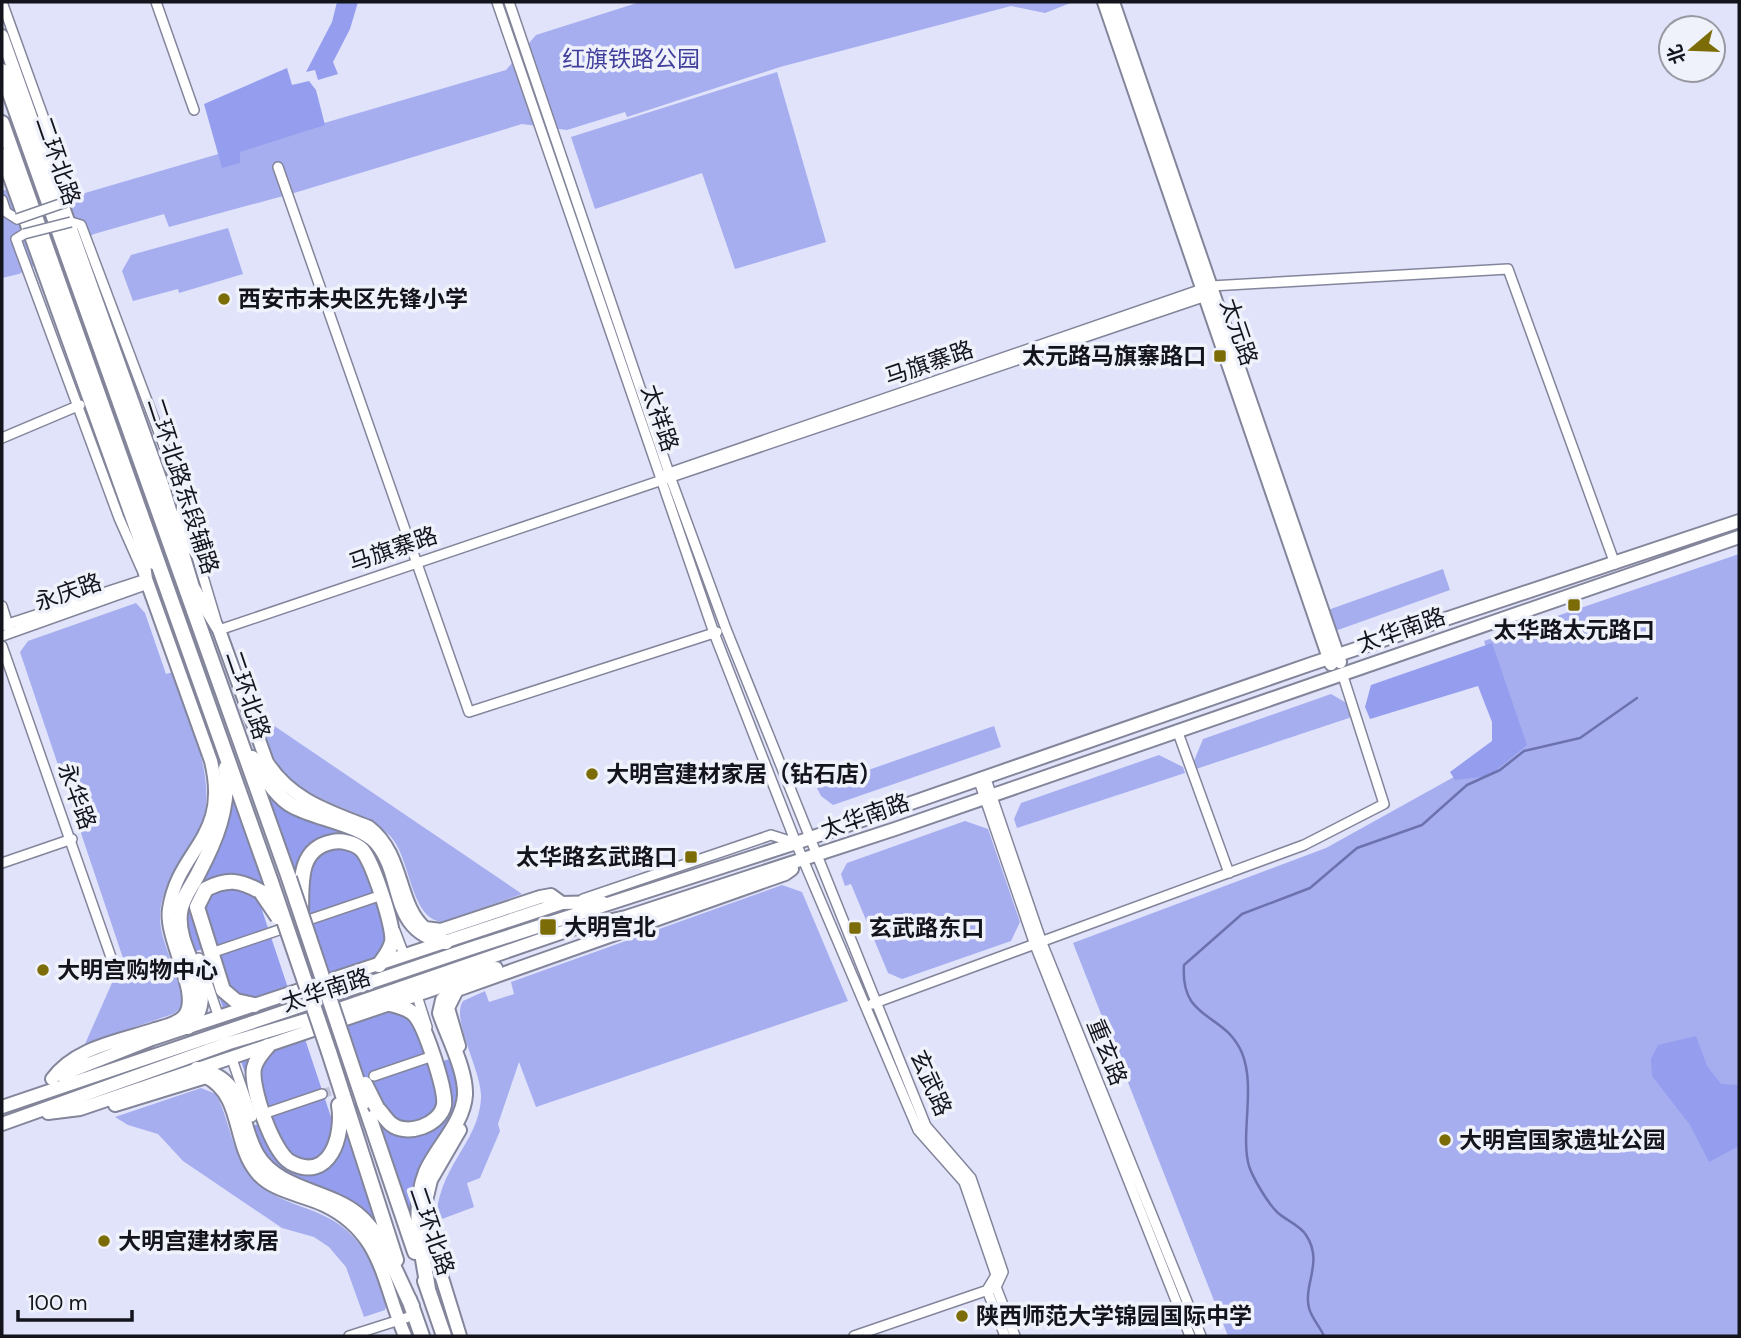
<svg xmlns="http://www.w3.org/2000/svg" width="1741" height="1338" viewBox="0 0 1741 1338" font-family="'DM Sans','Noto Sans SC',sans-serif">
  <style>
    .green { fill: #a6aef0 }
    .forest { fill: #959dee }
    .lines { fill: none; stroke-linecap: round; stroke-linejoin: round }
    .stream { stroke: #6d72ae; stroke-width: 2.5 }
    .minor-tunnel { stroke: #c1c4d9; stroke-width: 9; stroke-dasharray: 9 4.5; stroke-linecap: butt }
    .minor-casing { stroke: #83869b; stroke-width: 12 }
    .major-casing { stroke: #83869b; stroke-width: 16 }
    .highway-casing { stroke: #83869b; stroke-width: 18 }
    .minor { stroke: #fff; stroke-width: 9 }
    .major { stroke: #fff; stroke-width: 12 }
    .highway { stroke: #fff; stroke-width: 14 }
    .minor-bridge-casing { stroke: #83869b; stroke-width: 12; stroke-linecap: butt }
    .highway-bridge-casing { stroke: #83869b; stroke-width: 18; stroke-linecap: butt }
    .minor-bridge { stroke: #fff; stroke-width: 9 }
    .highway-bridge { stroke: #fff; stroke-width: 14 }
    .poi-dot { fill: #7c6c07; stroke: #f0f2fb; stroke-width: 2.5 }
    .labels { text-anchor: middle; stroke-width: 7; stroke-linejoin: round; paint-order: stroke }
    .park-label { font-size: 23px; fill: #413f9c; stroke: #f0f2fb }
    .street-label { font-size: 23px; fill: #13141c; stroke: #f0f2fb }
    .poi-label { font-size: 23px; font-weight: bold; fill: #13141c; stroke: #f0f2fb; text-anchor: start }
  </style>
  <rect width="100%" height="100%" fill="#e0e3fa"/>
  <path class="green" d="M 640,2 L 1073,2 L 1045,13 L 1011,6 L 780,67 L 627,117 L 625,112 L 567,130 L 522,124 L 294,193 L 169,227 L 164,214 L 94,234 L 19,274 L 2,278 L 2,190 L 85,193 L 506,70 L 536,35 Z
    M 777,72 L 826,242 L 735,269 L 702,173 L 595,209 L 571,137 Z
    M 228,228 L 243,274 L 179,293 L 178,289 L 133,301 L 122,271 L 131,255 Z
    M 1739,554 L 1739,1336 L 1228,1336 L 1073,943 L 1326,848 L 1515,743 L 1484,641 Z
    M 1443,569 L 1450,590 L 1335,631 L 1328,610 Z
    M 136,603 L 145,613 L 166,674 L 173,672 C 188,719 222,786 198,833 C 185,859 161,884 160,915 C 159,947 185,977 181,1008 L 173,1014 L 85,1044 L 123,958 L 20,652 L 28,641 Z
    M 1331,694 L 1350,705 L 1353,714 L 1349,718 L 1196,769 L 1194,761 L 1203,739 Z
    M 258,716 L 267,721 L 522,894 L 442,922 C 409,918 411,855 389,835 C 376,822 360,815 343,808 C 287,785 276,774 258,716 Z
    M 994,726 L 1001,747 L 833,805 L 821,796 L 817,788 Z
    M 1159,755 L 1183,767 L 1185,773 L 1017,828 L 1014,819 L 1021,803 Z
    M 965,821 L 988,829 L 1020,922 L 1011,941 L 902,979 L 888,973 L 851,884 L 845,886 L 841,874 L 847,863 Z
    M 782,885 L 802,892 L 848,1001 L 536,1107 L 519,1062 L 498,1124 L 500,1131 L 480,1178 L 467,1183 L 474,1207 L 442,1219 L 436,1225 C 436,1167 478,1145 481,1099 C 483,1072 450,1020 463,1001 L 485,991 L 489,1002 L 514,994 L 511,982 Z
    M 201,1088 L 216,1094 C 231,1123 232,1158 256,1182 C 271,1196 289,1202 308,1209 C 360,1228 369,1255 387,1303 L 385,1310 L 364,1317 L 346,1267 L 329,1247 L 314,1237 L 282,1228 L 183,1161 L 158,1134 L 128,1125 L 115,1117 Z"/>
  <path class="forest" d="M 337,2 L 358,2 L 350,29 L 333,62 L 338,74 L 318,80 L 315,70 L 306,72 L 332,22 Z
    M 287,68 L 292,85 L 309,81 L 316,90 L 325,125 L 240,152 L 240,163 L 222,168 L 204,104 Z
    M 1492,643 L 1527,745 L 1489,776 L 1455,780 L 1450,772 L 1492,741 L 1492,722 L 1478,686 L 1370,719 L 1365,707 L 1371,685 Z
    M 263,784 L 355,833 L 377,850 L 391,884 L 381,888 L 439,1062 L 450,1059 L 459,1088 L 457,1108 L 411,1216 Z
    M 231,793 L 265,886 L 259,901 L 335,1129 L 348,1130 L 378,1226 L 353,1203 L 280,1171 C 264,1160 258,1144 252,1126 L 262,1123 L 203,949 L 193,952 L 183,916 Z
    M 1696,1036 L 1707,1066 L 1721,1084 L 1739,1085 L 1739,1146 L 1709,1162 L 1690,1125 L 1652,1076 L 1651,1059 L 1658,1045 Z"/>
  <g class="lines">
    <path class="stream" d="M 1324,1336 C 1320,1327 1311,1317 1309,1308 C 1303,1284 1324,1262 1306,1235 C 1300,1225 1285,1220 1277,1212 C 1267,1202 1253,1178 1249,1166 C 1240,1135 1256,1087 1242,1053 C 1224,1011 1180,1022 1184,965 L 1242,914 L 1310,888 L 1357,848 L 1422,825 L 1467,785 L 1500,770 L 1524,751 L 1580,738 L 1637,698"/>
    <path class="minor-tunnel" d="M 322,1094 L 362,1080"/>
    <g class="minor-casing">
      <path id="minor" d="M 2,2 L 70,191 L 66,202
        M 156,2 L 194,110
        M 497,2 L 714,633 L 796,843 L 918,1130 L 964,1182 L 996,1275 L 987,1290 L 1005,1336
        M 509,2 L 671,479 L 726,629 L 926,1126 L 971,1178 L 1003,1272 L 996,1287 L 1015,1336
        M 278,167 L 469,712 L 717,632
        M 2,200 L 6,212 L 17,219
        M 71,222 L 81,225 L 164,446 L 219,630 L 1209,295
        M 2,438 L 80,405
        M 666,474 L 1211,286 L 1508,269 L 1615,564
        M 2,606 L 9,628
        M 2,626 L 146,579 L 119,518 L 16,239 L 24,234
        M 2,636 L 148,584
        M 2,646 L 112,960
        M 1177,730 L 1229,873
        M 986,779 L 1042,943 L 1201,1336
        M 979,781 L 1035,945 L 1190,1336
        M 2,863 L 72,839
        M 583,899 L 771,835 L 796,843
        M 395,931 L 403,952
        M 214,952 L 376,897
        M 199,958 L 217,1012
        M 418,999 L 427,1027
        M 872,1004 L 1304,845 L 1384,804 L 1342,673
        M 233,1062 L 252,1117
        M 374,1076 L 427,1058
        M 269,1112 L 322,1094
        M 349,1336 L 415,1315
        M 854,1336 L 991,1289"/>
    </g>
    <g class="major-casing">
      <path id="major" d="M 1104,2 L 1331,664
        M 1113,2 L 1340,662
        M 2,36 L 163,487 L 193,587 L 219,630 L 267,762 C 291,800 329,811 369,827 C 405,855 397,904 425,928 L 441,930 L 540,897 L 551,895 L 562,903
        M 2,155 L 141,543 L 146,579 L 211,761 C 230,839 178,848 169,909 C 164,939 202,995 184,1016 C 177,1024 165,1026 155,1029 C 120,1041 75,1047 52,1079
        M 176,522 L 197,554
        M 181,532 L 183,506
        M 459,1046 L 448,1008 L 457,990 L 785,874 L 792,869
        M 61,1075 L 152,1039 L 562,903 L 602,902
        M 115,1105 L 206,1077 C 243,1096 232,1144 257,1173 C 273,1192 303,1195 324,1205 C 383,1233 382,1283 405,1336
        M 2,1107 L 472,948 L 796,843 L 1311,664 L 1739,521
        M 48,1113 L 80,1109 L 496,968
        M 2,1124 L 229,1043 L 319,1016 L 572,929 L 626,917 L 895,829 L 1739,537
        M 425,1205 L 431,1180 L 460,1130
        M 425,1223 L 460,1336"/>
    </g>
    <g class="highway-casing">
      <path id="highway" d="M 2,71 L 289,878
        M 2,123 L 271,882
        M 138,521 L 141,543 L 154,562
        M 252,758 C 263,774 276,797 293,806 C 315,818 362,825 377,843 C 406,878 388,931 446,942
        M 301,912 C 302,884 297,849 332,842 C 341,840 355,843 362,850 C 372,861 395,928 392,942 C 390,951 384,958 379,965
        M 254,1005 L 236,1001 L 223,990 L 197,907 L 206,889 C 228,878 240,880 261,892
        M 188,1027 C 223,990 175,955 180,913 C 181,899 192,886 198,874 C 217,838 228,810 226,768
        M 268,1046 C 262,1053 256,1059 254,1068 C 250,1087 273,1152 290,1162 C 330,1184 344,1135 339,1105
        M 329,1052 L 396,1260
        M 197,1069 C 248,1080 236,1119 257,1155 C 278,1190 327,1190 357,1214 C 383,1235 397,1276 412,1306
        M 364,1102 L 415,1252
        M 377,1108 C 382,1113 386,1120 391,1124 C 407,1137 440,1125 444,1105 C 446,1090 425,1025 414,1014 C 407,1008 399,1006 390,1004
        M 425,1281 L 444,1336
        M 428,1289 C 422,1250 411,1210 426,1172 C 437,1147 463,1124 465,1095 C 466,1070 448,1037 440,1013 L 443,1000 L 466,978
        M 409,1299 L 422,1336"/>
    </g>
    <use href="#minor" class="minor"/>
    <use href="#major" class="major"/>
    <use href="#highway" class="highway"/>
    <g class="minor-bridge-casing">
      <path id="minor-bridge" d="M 17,219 L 66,202
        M 24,234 L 71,222"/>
    </g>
    <g class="highway-bridge-casing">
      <path id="highway-bridge" d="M 289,878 L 364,1102
        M 271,882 L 329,1052
        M 261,892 L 278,917
        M 365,1084 L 377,1108"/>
    </g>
    <use href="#minor-bridge" class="minor-bridge"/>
    <use href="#highway-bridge" class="highway-bridge"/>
  </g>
  <g class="poi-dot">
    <circle cx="224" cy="299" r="7"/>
    <rect x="1213" y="349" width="14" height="14" rx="3.5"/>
    <rect x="1567" y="598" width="14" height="14" rx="3.5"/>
    <circle cx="592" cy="774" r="7"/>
    <rect x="684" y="850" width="14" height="14" rx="3.5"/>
    <rect x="539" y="918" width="18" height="18" rx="3.5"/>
    <rect x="848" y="921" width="14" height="14" rx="3.5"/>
    <circle cx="43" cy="970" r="7"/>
    <circle cx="1445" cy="1140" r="7"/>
    <circle cx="104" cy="1241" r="7"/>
    <circle cx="962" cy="1316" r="7"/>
  </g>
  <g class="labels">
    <g class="park-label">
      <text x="631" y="67">红旗铁路公园</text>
    </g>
    <g class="street-label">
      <text transform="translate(58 161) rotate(71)" y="8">二环北路</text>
      <text transform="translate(1239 332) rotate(71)" y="8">太元路</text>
      <text transform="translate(929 363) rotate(-19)" y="8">马旗寨路</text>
      <text transform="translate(660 418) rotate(71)" y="8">太祥路</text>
      <text transform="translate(183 486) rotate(72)" y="8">二环北路东段辅路</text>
      <text transform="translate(393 549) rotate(-19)" y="8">马旗寨路</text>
      <text transform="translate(68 592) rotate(-19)" y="8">永庆路</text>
      <text transform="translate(1401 630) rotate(-19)" y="8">太华南路</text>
      <text transform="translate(248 695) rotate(71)" y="8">二环北路</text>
      <text transform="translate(77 796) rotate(70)" y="8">永华路</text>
      <text transform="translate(865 816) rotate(-19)" y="8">太华南路</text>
      <text transform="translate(326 990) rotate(-18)" y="8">太华南路</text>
      <text transform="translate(1107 1052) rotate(68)" y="8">重玄路</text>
      <text transform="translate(931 1083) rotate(66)" y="8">玄武路</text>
      <text transform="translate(432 1231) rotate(71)" y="8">二环北路</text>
    </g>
    <g class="poi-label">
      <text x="238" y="307">西安市未央区先锋小学</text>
      <text x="1206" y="364" text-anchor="end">太元路马旗寨路口</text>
      <text x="1574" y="638" text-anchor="middle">太华路太元路口</text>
      <text x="606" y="782">大明宫建材家居（钻石店）</text>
      <text x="677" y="865" text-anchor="end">太华路玄武路口</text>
      <text x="564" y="935">大明宫北</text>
      <text x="869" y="936">玄武路东口</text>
      <text x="57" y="978">大明宫购物中心</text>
      <text x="1459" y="1148">大明宫国家遗址公园</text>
      <text x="118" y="1249">大明宫建材家居</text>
      <text x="976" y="1324">陕西师范大学锦园国际中学</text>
    </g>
  </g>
  <rect width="1741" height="1338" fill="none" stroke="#13141c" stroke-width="7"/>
  <g transform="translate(1692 49) rotate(251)"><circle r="33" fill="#f0f2fb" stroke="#9899a2" stroke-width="2"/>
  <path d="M0-5L12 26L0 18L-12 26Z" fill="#7c6c07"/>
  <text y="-10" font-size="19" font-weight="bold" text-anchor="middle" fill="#13141c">北</text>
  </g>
  <path d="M18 1310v10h114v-10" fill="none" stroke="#13141c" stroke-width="3.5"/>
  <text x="28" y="1310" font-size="21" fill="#13141c" stroke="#f0f2fb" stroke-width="5" paint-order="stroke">100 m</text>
</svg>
